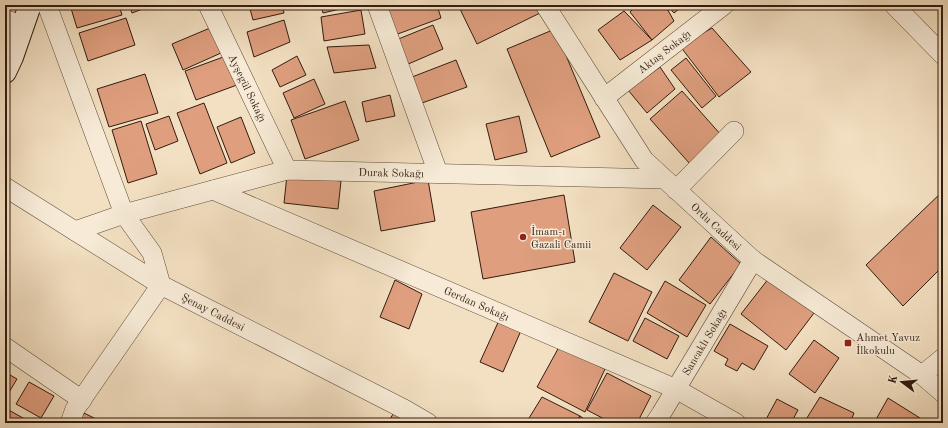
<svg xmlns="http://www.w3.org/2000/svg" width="948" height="428" viewBox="0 0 948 428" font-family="'Old Standard TT',serif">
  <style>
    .building { fill: #df9f7f; stroke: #321c0e }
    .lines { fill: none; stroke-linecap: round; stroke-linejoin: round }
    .street-casing { stroke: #624d3b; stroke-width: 20 }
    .secondary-casing { stroke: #321c0e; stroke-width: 24 }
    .street { stroke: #f7ebd7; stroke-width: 19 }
    .secondary { stroke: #f7ebd7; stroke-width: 22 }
    .poi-dot { fill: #8f2418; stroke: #f7ebd7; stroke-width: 1.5 }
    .labels { text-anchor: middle; stroke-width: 3; stroke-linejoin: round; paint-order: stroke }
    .street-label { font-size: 11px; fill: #321c0e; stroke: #f7ebd7 }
    .poi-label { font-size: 11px; fill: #321c0e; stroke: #f7ebd7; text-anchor: start }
  </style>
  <rect width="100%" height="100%" fill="#f3e0c2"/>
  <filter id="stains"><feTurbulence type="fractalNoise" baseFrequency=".005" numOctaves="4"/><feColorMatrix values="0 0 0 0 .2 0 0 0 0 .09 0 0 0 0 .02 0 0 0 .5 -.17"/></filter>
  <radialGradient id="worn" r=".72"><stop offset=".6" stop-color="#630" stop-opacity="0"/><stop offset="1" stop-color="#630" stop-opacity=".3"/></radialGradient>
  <path class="building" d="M 70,5 L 119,5 L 122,15 L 77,28 Z
    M 129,5 L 153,5 L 132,13 Z
    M 249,5 L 282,5 L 284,13 L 253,20 Z
    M 321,5 L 357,5 L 323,13 Z
    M 384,5 L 437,5 L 441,18 L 395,35 Z
    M 468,5 L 536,5 L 540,13 L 477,44 L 460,9 Z
    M 637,5 L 665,5 L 674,21 L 652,40 L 630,12 Z
    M 667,5 L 684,5 L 674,13 Z
    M 361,10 L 365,34 L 324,41 L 321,17 Z
    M 624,11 L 652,40 L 620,60 L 598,30 Z
    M 126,18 L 135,45 L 88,61 L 79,33 Z
    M 284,20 L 290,42 L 254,57 L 247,32 Z
    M 433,25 L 443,49 L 406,65 L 396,40 Z
    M 210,28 L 221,53 L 183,70 L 172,44 Z
    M 712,28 L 751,72 L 719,97 L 680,46 Z
    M 555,29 L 600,137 L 551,157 L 507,49 Z
    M 369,45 L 376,68 L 334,73 L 327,47 Z
    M 226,56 L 237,85 L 196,100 L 185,71 Z
    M 297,56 L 306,75 L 280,87 L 272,70 Z
    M 686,58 L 716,96 L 702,108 L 671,70 Z
    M 456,60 L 467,87 L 422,103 L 412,77 Z
    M 660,67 L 675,89 L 647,113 L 628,90 Z
    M 145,74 L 158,113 L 109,127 L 97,89 Z
    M 314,79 L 325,104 L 294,118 L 283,93 Z
    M 682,91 L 722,136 L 690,164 L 650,119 Z
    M 390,95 L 395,116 L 366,122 L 362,102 Z
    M 345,101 L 359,140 L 305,159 L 291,120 Z
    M 204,103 L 227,163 L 200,174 L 177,113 Z
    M 169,116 L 178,141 L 155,150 L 146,124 Z
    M 519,116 L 527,152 L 495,160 L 486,124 Z
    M 241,117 L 255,153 L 231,163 L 217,127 Z
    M 141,121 L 157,174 L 128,183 L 112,130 Z
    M 287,175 L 341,181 L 338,209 L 284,203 Z
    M 428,180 L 435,221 L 381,231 L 374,191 Z
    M 943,191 L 943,266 L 903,306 L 866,265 Z
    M 564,195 L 575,262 L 483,279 L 471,212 Z
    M 653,205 L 681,227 L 647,270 L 620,248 Z
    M 711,237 L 741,264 L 710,304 L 679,280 Z
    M 614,273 L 652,292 L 628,341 L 589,322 Z
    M 769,278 L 814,313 L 786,350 L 741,314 Z
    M 395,280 L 422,294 L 409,329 L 380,317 Z
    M 665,281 L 706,305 L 687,337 L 647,313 Z
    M 501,316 L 523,326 L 503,372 L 480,362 Z
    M 645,318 L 679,336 L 667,359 L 633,341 Z
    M 730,324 L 768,346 L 754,370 L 742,363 L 737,371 L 725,365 L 728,359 L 714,351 Z
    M 814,340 L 839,358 L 815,393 L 789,374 Z
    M 559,347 L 605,369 L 585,412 L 537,387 Z
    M 5,372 L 17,379 L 5,399 Z
    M 607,373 L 651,396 L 637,423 L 612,423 L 587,410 Z
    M 29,382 L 54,396 L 41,418 L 16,404 Z
    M 542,397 L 580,416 L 575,423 L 526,423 Z
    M 820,397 L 854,413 L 850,423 L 809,423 L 805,421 Z
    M 888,398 L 928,423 L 874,423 Z
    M 777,399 L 798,410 L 791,423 L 764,423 Z
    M 5,408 L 32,423 L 5,423 Z
    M 396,410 L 414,423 L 387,423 Z
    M 84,413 L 104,423 L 79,423 Z
    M 580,416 L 590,423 L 575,423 Z"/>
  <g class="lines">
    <g class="street-casing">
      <g id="street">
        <path d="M 47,5 L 124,214 L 152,253 L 161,285 L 75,409 L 70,423"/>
        <path id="s1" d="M 208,5 L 287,170"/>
        <path d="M 377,5 L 438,173"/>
        <path id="s2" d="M 545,5 L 644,160 L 753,260 L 922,375 L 943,393"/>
        <path d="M 894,5 L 943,55"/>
        <path d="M 5,19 L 22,26"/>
        <path id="s3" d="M 604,98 L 724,5"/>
        <path id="s4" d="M 5,187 L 161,285 L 404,409 L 428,423"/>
        <path id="s5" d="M 213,190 L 676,389 L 736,423"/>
        <path d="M 676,190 L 734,131"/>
        <path id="s6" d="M 75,231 L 124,214 L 287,170 L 664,179"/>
        <path d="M 5,347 L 82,400"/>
        <path d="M 922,375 L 943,358"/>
        <path id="s7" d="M 655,423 L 661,414 L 753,260"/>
      </g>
    </g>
    <g class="secondary-casing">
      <path id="secondary" d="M 5,72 L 12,57 L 30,5"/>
    </g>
    <use href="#street" class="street"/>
    <use href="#secondary" class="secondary"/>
  </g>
  <g class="poi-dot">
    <circle cx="523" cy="237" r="4"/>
    <rect x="844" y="339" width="8" height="8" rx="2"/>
  </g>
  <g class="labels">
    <g class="street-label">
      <text dy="4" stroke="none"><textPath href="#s3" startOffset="76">Aktaş Sokağı</textPath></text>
      <text dy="4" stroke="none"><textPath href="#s1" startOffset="92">Ayşegül Sokağı</textPath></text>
      <text dy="4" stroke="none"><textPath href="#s6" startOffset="325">Durak Sokağı</textPath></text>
      <text dy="4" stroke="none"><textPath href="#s2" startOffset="282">Ordu Caddesi</textPath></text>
      <text dy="4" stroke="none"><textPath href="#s5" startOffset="287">Gerdan Sokağı</textPath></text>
      <text dy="4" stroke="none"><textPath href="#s4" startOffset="243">Şenay Caddesi</textPath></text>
      <text dy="4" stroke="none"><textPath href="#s7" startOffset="95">Sancaklı Sokağı</textPath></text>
    </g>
    <g class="poi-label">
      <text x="531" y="235">İmam-ı<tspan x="531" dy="13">Gazali Camii</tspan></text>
      <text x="856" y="341">Ahmet Yavuz<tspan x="856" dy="13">İlkokulu</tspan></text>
    </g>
  </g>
  <rect width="948" height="428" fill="none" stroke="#f3e0c2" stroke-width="20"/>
  <rect x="6" y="6" width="936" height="416" fill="none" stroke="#321c0e" stroke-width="2"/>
  <rect x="10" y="10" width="928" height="408" fill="none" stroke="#321c0e"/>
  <g transform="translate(902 382) rotate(286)" stroke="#f7ebd7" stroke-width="3" paint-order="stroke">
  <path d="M0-3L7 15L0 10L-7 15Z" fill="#321c0e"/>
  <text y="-6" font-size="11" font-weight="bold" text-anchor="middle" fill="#321c0e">K</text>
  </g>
  <rect width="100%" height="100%" filter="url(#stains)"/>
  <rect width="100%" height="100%" fill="url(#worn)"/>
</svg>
